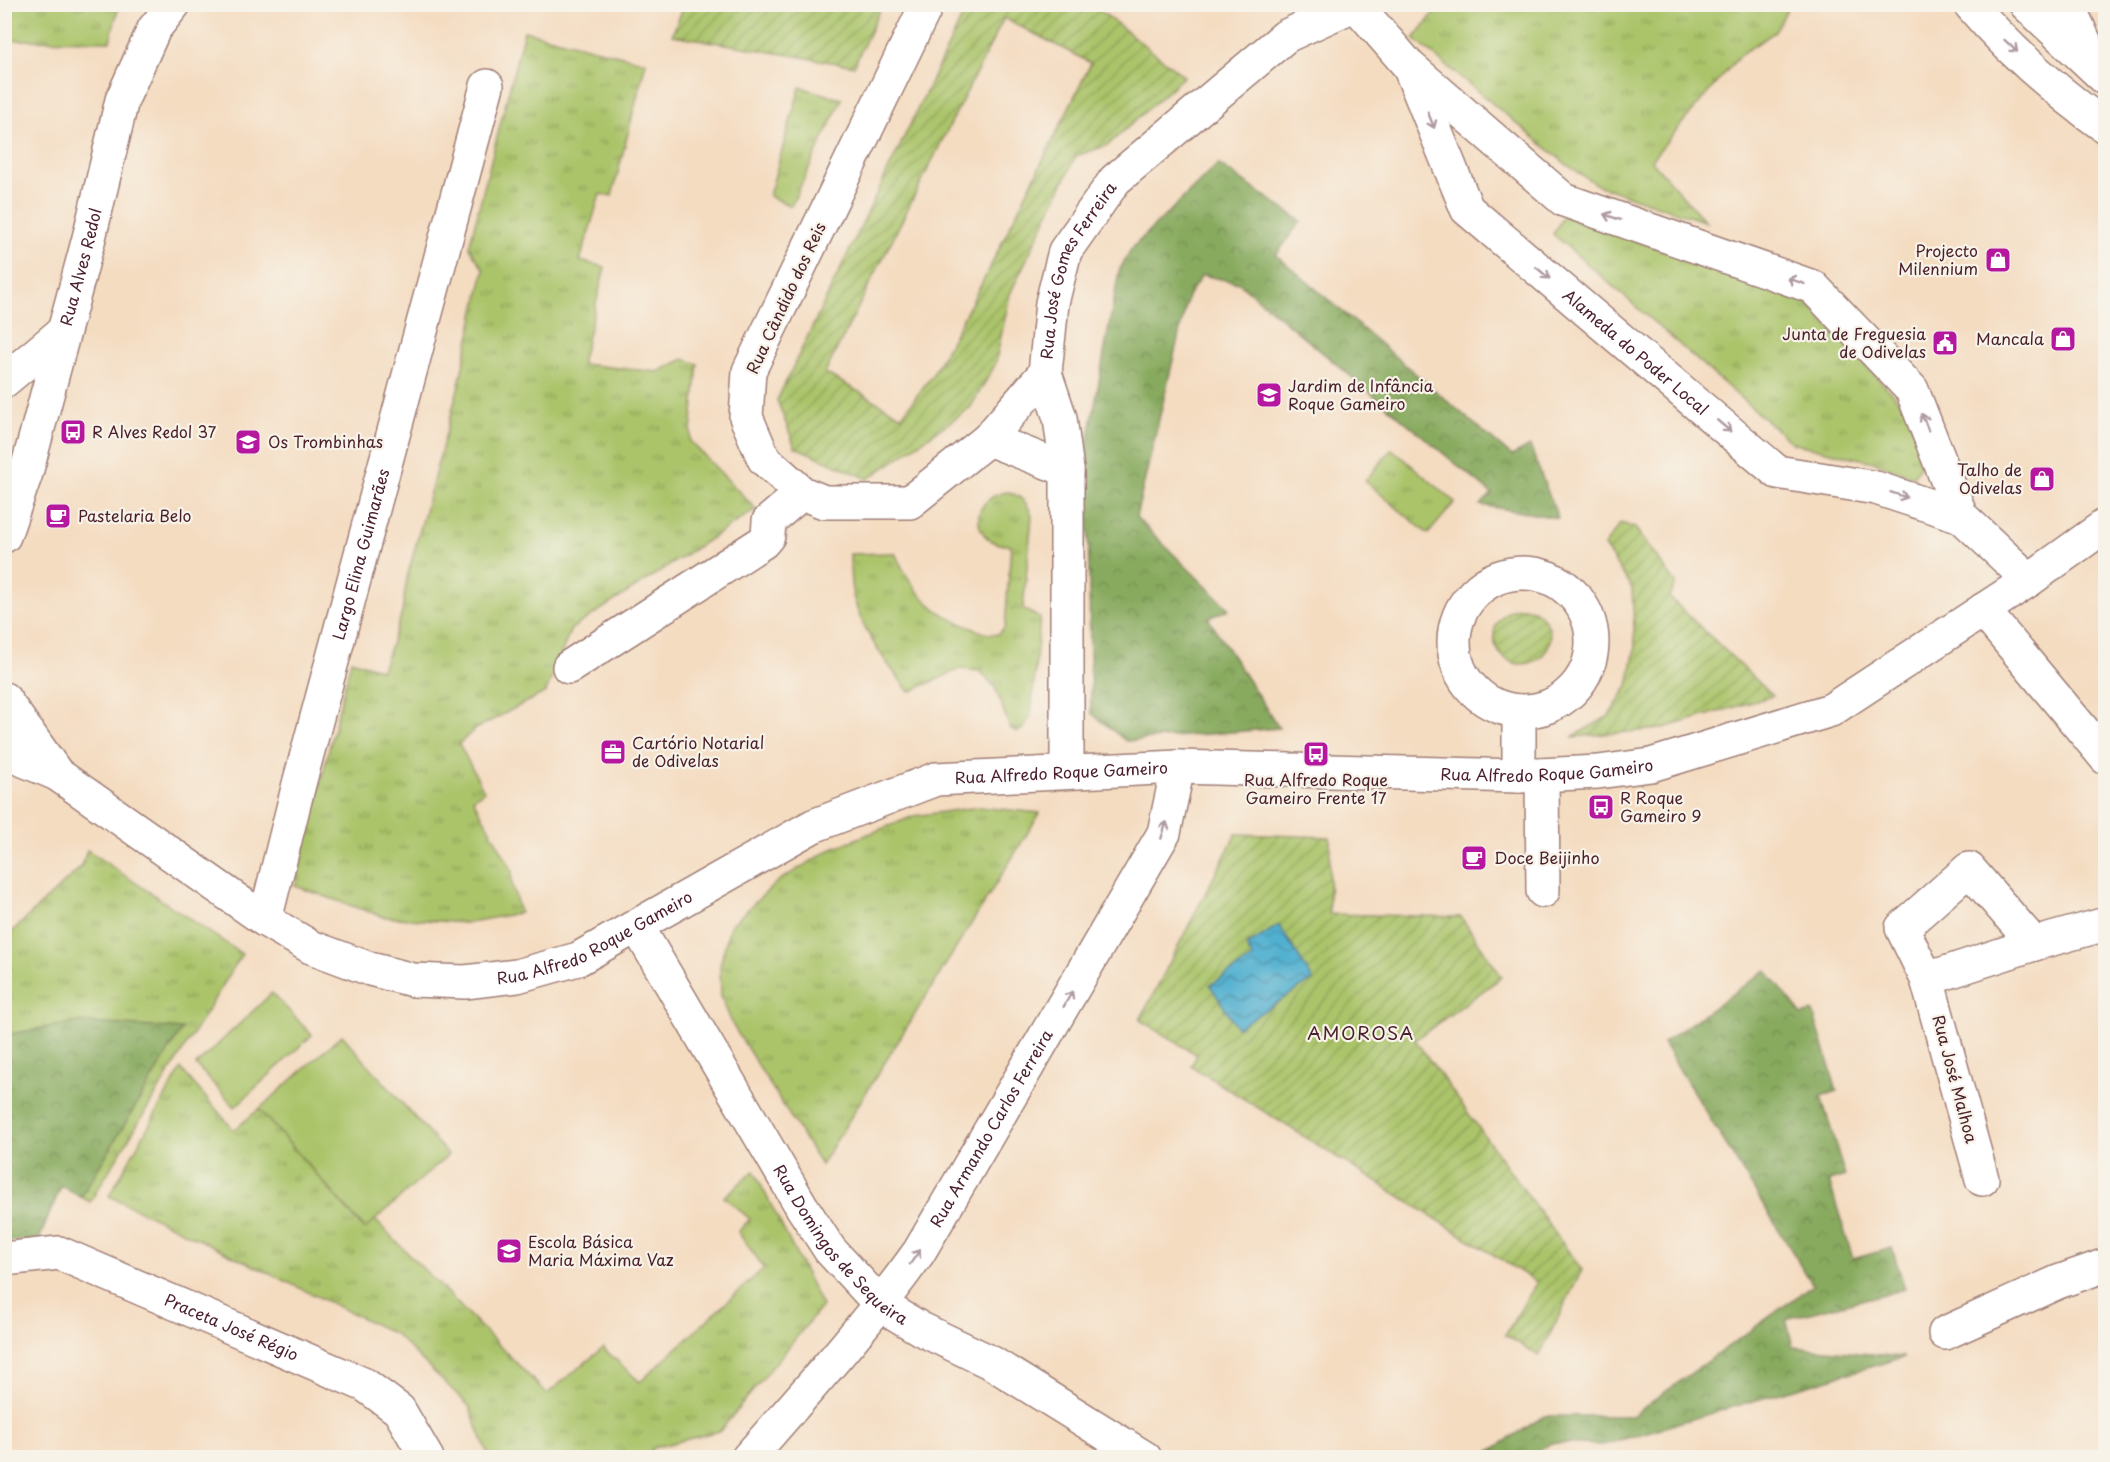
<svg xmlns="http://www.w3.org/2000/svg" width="2110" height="1462" viewBox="0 0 2110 1462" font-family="'Playpen Sans',sans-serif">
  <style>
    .grass { fill: url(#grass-tufts); stroke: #7a724a; stroke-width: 1.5 }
    .forest { fill: url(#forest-crowns); stroke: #696444; stroke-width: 1.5 }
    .garden { fill: url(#garden-furrows); stroke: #7a724a; stroke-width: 1.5; fill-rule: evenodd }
    .pitch { fill: #abc46a; stroke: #7a724a; stroke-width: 1.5 }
    .water { fill: url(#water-waves); stroke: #4e687e; stroke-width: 1.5 }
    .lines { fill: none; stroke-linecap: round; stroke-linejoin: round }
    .minor-casing { stroke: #9f7e76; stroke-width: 36 }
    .minor { stroke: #fff; stroke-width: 33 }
    .oneway { stroke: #ae9aa0 }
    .labels { text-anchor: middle; stroke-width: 4.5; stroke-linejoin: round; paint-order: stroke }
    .poi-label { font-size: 16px; fill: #4a1f2b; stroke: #f7f3e8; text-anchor: start }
    .street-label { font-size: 16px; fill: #4a1f2b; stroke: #f7f3e8 }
    .neighbourhood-label { font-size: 18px; letter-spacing: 1.5px; fill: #4a1f2b; stroke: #f7f3e8 }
  </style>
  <defs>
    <pattern id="grass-tufts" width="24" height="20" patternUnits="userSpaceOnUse" patternTransform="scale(1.5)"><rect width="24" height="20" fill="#abc46a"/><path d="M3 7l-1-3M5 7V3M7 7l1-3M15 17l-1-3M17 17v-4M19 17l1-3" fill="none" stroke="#8d9f57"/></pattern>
    <pattern id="forest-crowns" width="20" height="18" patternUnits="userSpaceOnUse" patternTransform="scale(1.5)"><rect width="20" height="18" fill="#88aa5e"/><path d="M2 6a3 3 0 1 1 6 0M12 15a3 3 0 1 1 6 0" fill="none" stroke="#718a4e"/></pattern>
    <pattern id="garden-furrows" width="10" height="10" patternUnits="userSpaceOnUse" patternTransform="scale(1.5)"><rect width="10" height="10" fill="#abc46a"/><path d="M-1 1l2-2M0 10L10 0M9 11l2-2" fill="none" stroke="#8d9f57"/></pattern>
    <pattern id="water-waves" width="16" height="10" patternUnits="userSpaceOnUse" patternTransform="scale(1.5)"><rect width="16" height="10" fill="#51b0d0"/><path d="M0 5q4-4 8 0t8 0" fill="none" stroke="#458fa9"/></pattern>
  </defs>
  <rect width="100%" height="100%" fill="#f7f3e8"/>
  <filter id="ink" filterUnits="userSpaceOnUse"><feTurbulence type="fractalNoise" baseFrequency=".0167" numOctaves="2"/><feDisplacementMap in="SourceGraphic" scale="12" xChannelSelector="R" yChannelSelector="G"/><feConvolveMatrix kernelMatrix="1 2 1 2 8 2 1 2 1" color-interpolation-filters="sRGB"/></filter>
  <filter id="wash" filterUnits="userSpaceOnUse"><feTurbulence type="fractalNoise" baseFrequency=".008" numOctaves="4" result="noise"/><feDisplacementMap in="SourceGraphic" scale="24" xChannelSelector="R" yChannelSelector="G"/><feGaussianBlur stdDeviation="1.35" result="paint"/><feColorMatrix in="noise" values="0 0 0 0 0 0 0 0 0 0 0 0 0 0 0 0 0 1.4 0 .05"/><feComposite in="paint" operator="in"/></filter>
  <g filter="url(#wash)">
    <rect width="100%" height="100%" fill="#f4dcc1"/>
    <path class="grass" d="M 5,4 L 119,4 L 119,5 L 110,41 L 5,40 Z
      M 1440,5 L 1440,4 L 1789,5 L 1775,32 L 1741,54 L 1651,160 L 1706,222 L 1597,185 L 1566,164 L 1414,39 Z
      M 524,31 L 646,62 L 612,196 L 600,194 L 580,261 L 605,267 L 581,364 L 658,372 L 684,359 L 698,364 L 690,441 L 756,509 L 571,629 L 546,692 L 475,729 L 459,744 L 484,791 L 473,799 L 512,870 L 512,884 L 520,913 L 465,923 L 384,917 L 295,886 L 351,660 L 382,670 L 402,613 L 407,578 L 459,385 L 484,270 L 469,247 Z
      M 800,87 L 842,99 L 791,206 L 769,196 Z
      M 1563,216 L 1802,298 L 1905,407 L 1925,459 L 1913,477 L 1878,463 L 1792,443 L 1553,234 Z
      M 1392,449 L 1455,502 L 1428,534 L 1365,481 Z
      M 1008,492 C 1021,496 1027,502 1032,516 L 1023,609 L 1040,618 L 1031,715 L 1023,729 L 1017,732 L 1010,728 L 995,687 L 980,671 L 960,669 L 909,692 C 885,661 860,630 852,591 C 850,579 850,566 850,554 L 895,553 C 912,591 932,614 972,628 C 981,632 988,635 998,634 L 1005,627 L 1011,545 C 970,546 967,497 1008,492 Z
      M 979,807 L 1040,813 L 821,1165 L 733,1026 L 721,996 L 720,966 L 730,926 L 778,881 L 833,848 L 914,816 Z
      M 87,850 L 242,954 L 90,1202 L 61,1186 L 39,1239 L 5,1242 L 5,938 L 82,866 Z
      M 181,1069 L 234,1130 L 259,1109 L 364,1229 L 375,1220 L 547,1394 L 603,1348 L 640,1382 L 764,1268 L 738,1232 L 750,1219 L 724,1197 L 754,1171 L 822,1306 L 720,1431 L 656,1447 L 644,1457 L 489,1457 L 469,1406 L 395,1334 L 109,1196 Z"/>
    <path class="forest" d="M 1218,164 L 1301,221 L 1276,255 L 1512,456 L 1530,446 L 1558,518 L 1480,505 L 1492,494 L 1239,283 L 1202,275 L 1188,296 L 1136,517 L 1229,609 L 1208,618 L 1279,728 L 1126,741 L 1091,713 L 1087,448 L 1119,271 L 1131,249 Z
      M 1766,970 L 1802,1015 L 1813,1012 L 1837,1091 L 1821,1096 L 1845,1176 L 1829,1181 L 1853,1259 L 1892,1248 L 1905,1289 L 1786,1319 L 1793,1347 L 1904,1357 L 1603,1445 L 1551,1443 L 1531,1457 L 1481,1457 L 1544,1416 L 1632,1416 L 1813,1285 L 1663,1043 Z
      M 78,1022 L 182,1029 L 81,1197 L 61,1186 L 39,1239 L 5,1242 L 5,1035 Z"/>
    <path class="garden" d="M 682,5 L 682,4 L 882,5 L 854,66 L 672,35 L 681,13 Z
      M 968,5 L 1093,5 L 1184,76 L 1108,145 L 1076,156 L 1010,294 L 995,365 L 970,408 L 868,479 L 795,447 L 777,400 ZM 1004,18 L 1091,63 L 982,283 L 933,374 L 902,416 L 825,373 Z
      M 1621,523 L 1635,528 L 1676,583 L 1669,597 L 1773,696 L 1660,729 L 1572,737 L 1609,716 L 1628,686 L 1635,648 L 1632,588 L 1604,546 Z
      M1494 636a28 28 0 1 1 56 0a28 28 0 1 1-56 0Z
      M 1236,834 L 1330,837 L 1329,914 L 1461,917 L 1502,977 L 1415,1040 L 1582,1270 L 1539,1356 L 1505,1335 L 1537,1282 L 1191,1066 L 1197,1055 L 1140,1020 Z"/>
    <path class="pitch" d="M 272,993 L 312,1035 L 235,1107 L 196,1065 Z
      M 342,1035 L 448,1155 L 365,1229 L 259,1109 Z"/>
    <path class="water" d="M 1279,925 L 1313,980 L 1237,1028 L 1210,985 L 1253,958 L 1246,946 Z"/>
  </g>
  <g filter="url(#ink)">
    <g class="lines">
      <g class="minor-casing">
        <g id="minor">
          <path d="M 927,4 L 749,371 L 746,417 L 764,459 L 802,493 L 824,502 L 910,502 L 988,439 L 1067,470"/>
          <path d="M 1970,4 C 2009,50 2057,92 2106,127"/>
          <path d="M 2026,4 L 2106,79"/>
          <path d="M 2073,4 L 2072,14 L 2092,58"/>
          <path d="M 1356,5 L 1409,66 L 1564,200 L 1813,287 L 1912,390 L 1961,516 L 2029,580"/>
          <path id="s1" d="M 1411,71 L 1467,209 L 1777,472 L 1876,488 L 1961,516"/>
          <path d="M 4,381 L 64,331"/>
          <path d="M 988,439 L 1045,373"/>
          <path id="s2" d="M 4,536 L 26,473 L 89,238 L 122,100 L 154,29 L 174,4"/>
          <circle cx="1523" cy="642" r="69"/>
          <path d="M 1983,610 L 2106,758"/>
          <path d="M 569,667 L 763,542 L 768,536 L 769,521 L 802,493"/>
          <path d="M 4,699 L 57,774"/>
          <path d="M 1519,711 L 1519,776"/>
          <path id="s3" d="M 4,752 L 57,774 L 265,920 L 311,947 L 370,969 L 413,980 L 465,982 L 517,976 L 578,959 L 813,826 L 936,779 L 1178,767 L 1519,776 L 1598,772 L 1651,765 L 1831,710 L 2029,580 L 2106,525"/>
          <path id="s4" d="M 1067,772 L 1067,470 L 1060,418 L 1045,373 L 1052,303 L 1065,251 L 1115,180 L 1286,36 L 1356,4"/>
          <path d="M 1542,775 L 1543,891"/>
          <path id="s5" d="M 265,920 L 299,784 L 487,86"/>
          <path id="s6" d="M 637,926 L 802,1207 L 830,1250 L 881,1305 L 921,1329 L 992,1363 L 1145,1458"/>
          <path d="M 1927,979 L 1902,928 L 1969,869 L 2034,944"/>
          <path d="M 1982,1179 L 1927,979 L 2034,944 L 2106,924"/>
          <path id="s7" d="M 4,1259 L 59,1253 L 365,1385 L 399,1410 L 427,1458"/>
          <path d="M 1945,1333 L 2058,1282 L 2106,1265"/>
          <path id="s8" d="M 748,1458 C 807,1391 867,1325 919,1252 L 1164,833 L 1178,767"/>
        </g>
      </g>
      <use href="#minor" class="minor"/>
    </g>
    <defs><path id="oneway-shaft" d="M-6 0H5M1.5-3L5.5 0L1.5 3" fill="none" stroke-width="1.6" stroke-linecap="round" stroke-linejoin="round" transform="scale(1.5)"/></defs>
    <g class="oneway">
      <use href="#oneway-shaft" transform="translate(2011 46) rotate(43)"/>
      <use href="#oneway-shaft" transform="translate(1431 120) rotate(68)"/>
      <use href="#oneway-shaft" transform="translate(1612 217) rotate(-161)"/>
      <use href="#oneway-shaft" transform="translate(1543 273) rotate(40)"/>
      <use href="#oneway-shaft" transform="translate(1796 281) rotate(-161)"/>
      <use href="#oneway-shaft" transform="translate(1925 422) rotate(-111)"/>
      <use href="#oneway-shaft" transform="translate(1724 426) rotate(40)"/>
      <use href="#oneway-shaft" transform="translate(1899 495) rotate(18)"/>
      <use href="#oneway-shaft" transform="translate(1164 830) rotate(-72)"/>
      <use href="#oneway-shaft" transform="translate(1068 999) rotate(-60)"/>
      <use href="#oneway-shaft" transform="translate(915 1257) rotate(-55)"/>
    </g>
  </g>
  <defs>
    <g id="shop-square" transform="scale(1.35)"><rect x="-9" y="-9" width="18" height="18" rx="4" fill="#b5179e" stroke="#f7f3e8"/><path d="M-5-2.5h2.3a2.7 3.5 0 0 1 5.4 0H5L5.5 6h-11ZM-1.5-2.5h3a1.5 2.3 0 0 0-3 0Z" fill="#fff"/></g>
    <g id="civic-square" transform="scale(1.35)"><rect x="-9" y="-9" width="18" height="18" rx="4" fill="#b5179e" stroke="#f7f3e8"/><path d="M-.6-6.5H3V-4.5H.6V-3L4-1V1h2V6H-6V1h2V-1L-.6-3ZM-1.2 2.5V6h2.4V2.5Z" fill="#fff"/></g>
    <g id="school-square" transform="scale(1.35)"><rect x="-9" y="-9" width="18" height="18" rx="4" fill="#b5179e" stroke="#f7f3e8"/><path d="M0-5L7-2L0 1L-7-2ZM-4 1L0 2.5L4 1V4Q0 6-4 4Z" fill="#fff"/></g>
    <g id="bus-square" transform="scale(1.35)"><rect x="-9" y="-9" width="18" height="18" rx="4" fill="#b5179e" stroke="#f7f3e8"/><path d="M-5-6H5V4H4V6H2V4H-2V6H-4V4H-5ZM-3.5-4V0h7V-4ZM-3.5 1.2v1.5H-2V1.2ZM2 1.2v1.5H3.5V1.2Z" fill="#fff"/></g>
    <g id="cafe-square" transform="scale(1.35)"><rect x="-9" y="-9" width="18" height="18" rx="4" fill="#b5179e" stroke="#f7f3e8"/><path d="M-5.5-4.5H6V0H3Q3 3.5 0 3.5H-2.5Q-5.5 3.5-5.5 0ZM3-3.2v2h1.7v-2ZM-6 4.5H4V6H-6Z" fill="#fff"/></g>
    <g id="office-square" transform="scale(1.35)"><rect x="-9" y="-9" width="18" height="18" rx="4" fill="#b5179e" stroke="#f7f3e8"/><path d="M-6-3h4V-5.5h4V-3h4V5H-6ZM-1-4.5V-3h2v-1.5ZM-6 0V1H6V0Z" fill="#fff"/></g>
  </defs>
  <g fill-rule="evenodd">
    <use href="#shop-square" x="1998" y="260"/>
    <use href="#shop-square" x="2063" y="339"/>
    <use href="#civic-square" x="1945" y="343"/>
    <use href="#school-square" x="1269" y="395"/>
    <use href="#bus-square" x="73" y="432"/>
    <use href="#school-square" x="248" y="442"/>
    <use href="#shop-square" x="2042" y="479"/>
    <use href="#cafe-square" x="58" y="516"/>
    <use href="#office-square" x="613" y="752"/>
    <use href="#bus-square" x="1316" y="754"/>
    <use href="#bus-square" x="1601" y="807"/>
    <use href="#cafe-square" x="1474" y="858"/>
    <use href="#school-square" x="509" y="1251"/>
  </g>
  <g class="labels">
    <g class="poi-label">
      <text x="1978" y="257" text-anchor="end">Projecto<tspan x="1978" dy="18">Milennium</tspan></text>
      <text x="1926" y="340" text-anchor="end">Junta de Freguesia<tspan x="1926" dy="18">de Odivelas</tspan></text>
      <text x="2044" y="345" text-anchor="end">Mancala</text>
      <text x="1288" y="392">Jardim de Infância<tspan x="1288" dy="18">Roque Gameiro</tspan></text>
      <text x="92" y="438">R Alves Redol 37</text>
      <text x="268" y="448">Os Trombinhas</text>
      <text x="2022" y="476" text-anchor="end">Talho de<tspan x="2022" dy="18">Odivelas</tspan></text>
      <text x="78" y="522">Pastelaria Belo</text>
      <text x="632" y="749">Cartório Notarial<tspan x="632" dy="18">de Odivelas</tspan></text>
      <text x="1316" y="786" text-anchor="middle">Rua Alfredo Roque<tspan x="1316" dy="18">Gameiro Frente 17</tspan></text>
      <text x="1620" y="804">R Roque<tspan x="1620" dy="18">Gameiro 9</tspan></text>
      <text x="1494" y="864">Doce Beijinho</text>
      <text x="528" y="1248">Escola Básica<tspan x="528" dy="18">Maria Máxima Vaz</tspan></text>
    </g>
    <g class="street-label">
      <text dy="6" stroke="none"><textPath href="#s2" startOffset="280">Rua Alves Redol</textPath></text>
      <text dy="6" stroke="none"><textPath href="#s4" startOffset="512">Rua José Gomes Ferreira</textPath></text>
      <text transform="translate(786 298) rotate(-65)" y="6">Rua Cândido dos Reis</text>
      <text dy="6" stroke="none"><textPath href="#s1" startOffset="370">Alameda do Poder Local</textPath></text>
      <text dy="6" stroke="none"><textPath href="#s5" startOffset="378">Largo Elina Guimarães</textPath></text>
      <text dy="6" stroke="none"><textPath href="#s3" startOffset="1653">Rua Alfredo Roque Gameiro</textPath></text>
      <text dy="6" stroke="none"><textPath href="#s3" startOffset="1167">Rua Alfredo Roque Gameiro</textPath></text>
      <text dy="6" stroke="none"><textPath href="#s3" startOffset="663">Rua Alfredo Roque Gameiro</textPath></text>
      <text transform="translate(1955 1079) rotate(75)" y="6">Rua José Malhoa</text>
      <text dy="6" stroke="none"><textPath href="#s8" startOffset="411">Rua Armando Carlos Ferreira</textPath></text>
      <text dy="6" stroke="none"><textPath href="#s6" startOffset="380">Rua Domingos de Sequeira</textPath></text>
      <text dy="6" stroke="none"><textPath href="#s7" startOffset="243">Praceta José Régio</textPath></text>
    </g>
    <g class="neighbourhood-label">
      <text x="1361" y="1040">AMOROSA</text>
    </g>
  </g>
  <rect width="2110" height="1462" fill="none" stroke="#f7f3e8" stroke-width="24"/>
</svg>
